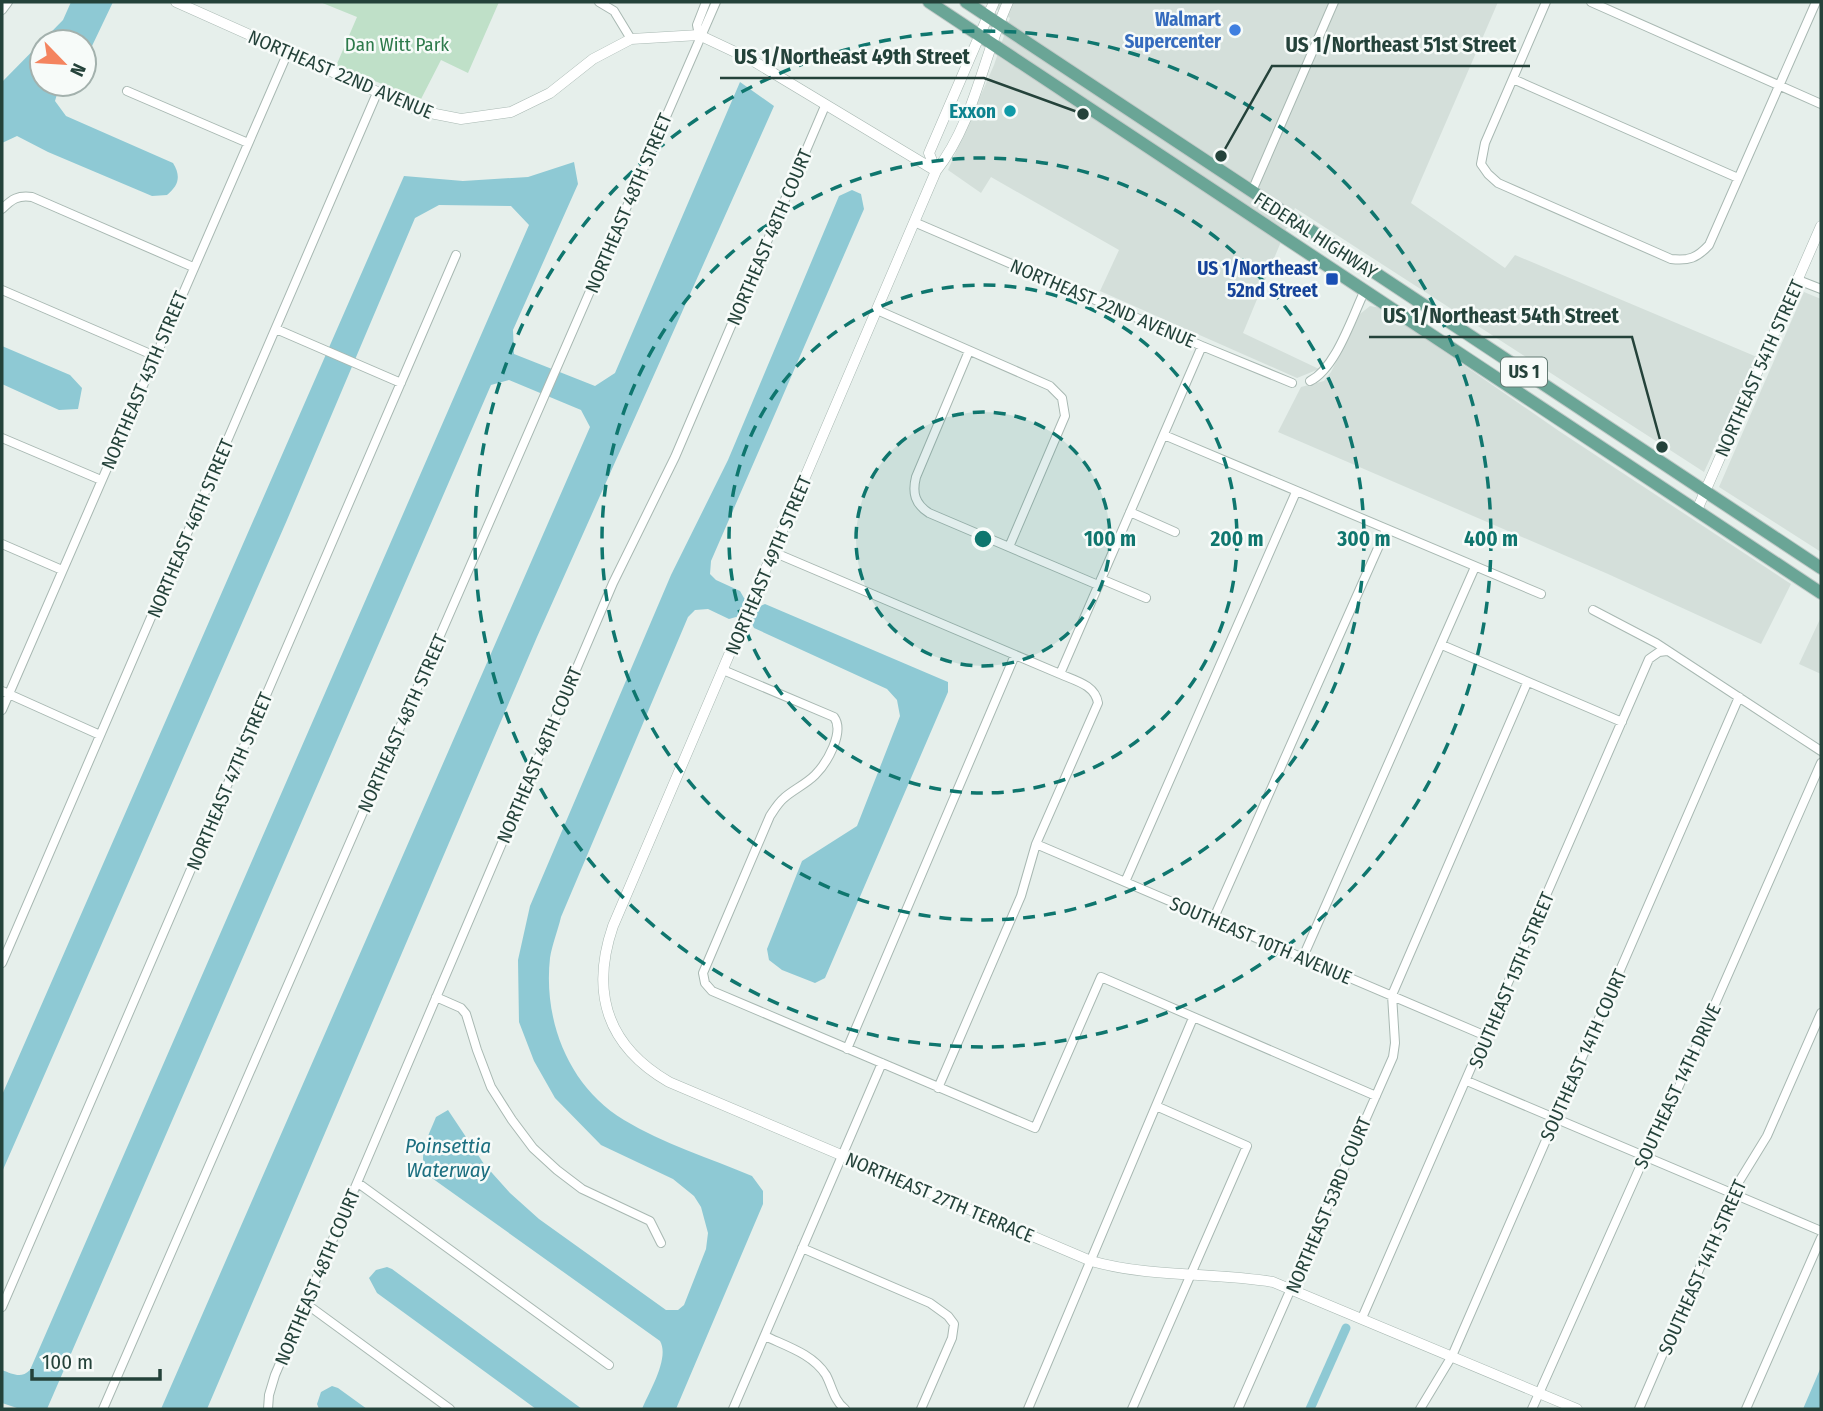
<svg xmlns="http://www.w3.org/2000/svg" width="1823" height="1411" viewBox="0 0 1823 1411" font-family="'Fira Sans Condensed',sans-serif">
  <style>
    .built { fill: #d4dfda }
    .green { fill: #bfe0c8 }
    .water { fill: #8ec9d4 }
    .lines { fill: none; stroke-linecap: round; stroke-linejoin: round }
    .canal { stroke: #8ec9d4; stroke-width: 9 }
    .minor-casing { stroke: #a8b8b2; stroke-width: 10 }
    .tertiary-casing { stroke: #a8b8b2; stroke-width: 11 }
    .primary-casing { stroke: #c2cac8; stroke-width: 14 }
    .minor { stroke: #fff; stroke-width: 8 }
    .tertiary { stroke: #fff; stroke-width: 10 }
    .primary { stroke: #6aa596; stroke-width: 12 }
    .ring { fill: none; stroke: #0f766e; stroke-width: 3.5; stroke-dasharray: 12 9 }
    .shop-dot { fill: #3f7fe0; stroke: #f7fbf9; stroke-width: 2.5 }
    .culture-dot { fill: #0f9aa8; stroke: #f7fbf9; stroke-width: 2.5 }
    .transit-dot { fill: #1a4fb4; stroke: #f7fbf9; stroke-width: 2.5 }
    .labels { text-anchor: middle; stroke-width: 5; stroke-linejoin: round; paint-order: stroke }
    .shield { fill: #f7fbf9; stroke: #637a73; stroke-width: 2 }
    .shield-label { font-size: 18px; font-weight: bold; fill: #24423a }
    .shop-label { font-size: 19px; font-weight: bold; fill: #366cbe; stroke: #f7fbf9; text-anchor: end }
    .park-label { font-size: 19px; fill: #2d7a4b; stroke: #f7fbf9 }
    .street-label { font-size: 19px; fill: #24423a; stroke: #f7fbf9 }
    .culture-label { font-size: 19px; font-weight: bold; fill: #0d838f; stroke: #f7fbf9; text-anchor: end }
    .transit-label { font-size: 19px; font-weight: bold; fill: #164399; stroke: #f7fbf9; text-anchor: end }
    .water-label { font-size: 21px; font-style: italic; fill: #1c6f80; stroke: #f7fbf9 }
    .centre { fill: #0f766e; stroke: #f7fbf9; stroke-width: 3.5 }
    .ring-label { font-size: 21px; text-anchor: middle; font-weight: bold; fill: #0f766e; stroke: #f7fbf9; stroke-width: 5; stroke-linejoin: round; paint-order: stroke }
    .leader { fill: none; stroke: #24423a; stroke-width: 2.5 }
    .callout-dot { fill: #24423a; stroke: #f7fbf9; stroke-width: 2.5 }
    .callout-label { font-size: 21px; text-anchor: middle; font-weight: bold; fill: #24423a; stroke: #f7fbf9; stroke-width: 5; stroke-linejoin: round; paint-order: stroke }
  </style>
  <rect width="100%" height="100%" fill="#e6efeb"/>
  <path class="built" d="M 986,2 L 1498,2 L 1411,203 L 1505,268 L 1515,255 L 1757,357 L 1704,472 L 1295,208 L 1243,333 L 1319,369 L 1297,378 L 1100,291 L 1119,250 L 991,177 L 981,193 L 948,170 L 994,65 L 1010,18 Z
    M 1804,292 L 1821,299 L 1821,552 L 1719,487 Z
    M 1370,306 L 1381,308 L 1559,431 L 1791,584 L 1761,644 L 1608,574 L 1278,432 L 1301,387 L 1324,381 L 1331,372 L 1360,314 Z
    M 1821,617 L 1821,674 L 1799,664 Z"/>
  <path class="green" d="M 320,2 L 499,2 L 468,73 L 441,60 L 421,99 L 336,66 L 357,17 Z"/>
  <path class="water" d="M 71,2 L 113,2 L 92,46 L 84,55 L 84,42 L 42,42 L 42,84 L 60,84 L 55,101 L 66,116 L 173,163 C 181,176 179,185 167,195 L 152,196 L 48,152 L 17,136 L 2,143 L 2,82 L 63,20 Z
    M 740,82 L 774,106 L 537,637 L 207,1409 L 161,1409 L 590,427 L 581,410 L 509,380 L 491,385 L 47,1409 L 20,1409 L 2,1403 L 2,1370 C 13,1374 21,1379 30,1370 L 529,225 L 511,206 L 439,205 L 415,218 L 287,520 L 2,1172 L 2,1095 L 404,176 L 463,181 L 528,177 L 574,162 L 578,184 L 513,330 L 514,354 L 595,386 L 615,373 Z
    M 852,190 L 861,194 L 864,209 L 711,561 L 710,574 L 716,580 L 740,591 L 744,598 L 760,606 L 765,604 L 948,682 L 948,692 L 825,978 L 815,983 L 782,970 L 769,960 L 767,949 L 802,861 L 857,826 L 900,716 L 897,700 L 887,689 L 754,628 L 752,624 L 736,617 L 729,619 L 708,609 L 695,610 L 688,617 L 561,917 C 558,930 552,945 550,958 C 543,1021 569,1087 624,1120 C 663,1144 710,1158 752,1176 L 763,1191 L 763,1204 L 676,1409 L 642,1409 C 649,1392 670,1358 660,1341 L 429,1176 C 415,1158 429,1135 436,1117 L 448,1110 L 484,1164 L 510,1193 L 539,1219 L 666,1310 L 678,1310 L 684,1305 L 706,1249 L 708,1233 L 701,1207 L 694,1196 L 673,1179 L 601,1145 L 555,1098 L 534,1061 L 519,1022 L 518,960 L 530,906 L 671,575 L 728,460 L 839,196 Z
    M 2,346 L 70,375 L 82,388 L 78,409 L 59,410 L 2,384 Z
    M 387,1267 L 392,1269 L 582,1409 L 536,1409 L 377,1293 L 369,1278 L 376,1270 Z
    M 1821,1367 L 1821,1409 L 1803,1409 Z
    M 332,1386 L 338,1388 L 367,1409 L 319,1409 L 317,1404 L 321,1392 Z"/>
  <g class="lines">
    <path class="canal" d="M 1310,1409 L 1346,1328"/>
    <g class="minor-casing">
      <path id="minor" d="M 599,2 L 614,11 L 631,39
        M 1546,2 L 1485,143 L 1481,164 L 1488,174 L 1498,183 L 1671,259 C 1689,261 1697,258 1709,245 L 1816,2
        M 1591,2 L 1821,104
        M 2,10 L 8,2
        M 699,35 L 697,25 L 706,2
        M 1513,79 L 1738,178
        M 127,91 L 248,143
        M 1252,191 L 1334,2
        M 2,209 C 12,199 18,195 32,197 L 193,267
        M 914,222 L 1202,346 L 1292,383
        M 1798,280 L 1821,289
        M 2,290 L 155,356
        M 877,310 L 1050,386 L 1062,398 L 1065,416 L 1009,547
        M 276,329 L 401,383
        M 969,351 L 916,477 C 912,493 915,504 929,513 L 1098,585
        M 1310,381 C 1336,368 1352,317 1365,290
        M 1164,435 L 1541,594
        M 2,438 L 101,480
        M 1130,512 L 1175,532
        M 2,544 L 62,570
        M 773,552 L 1060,674 C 1076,681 1095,685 1098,703 L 1036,844 L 1021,896 L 938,1088
        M 1101,579 L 1146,598
        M 1593,610 L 1656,643 L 1821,751
        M 1442,645 L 1622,722
        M 723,670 L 834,717 C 845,732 827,763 815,775 C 806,784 793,790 784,798 C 778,803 774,810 770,816 L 703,973 L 705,983 L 712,991 L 1035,1128 L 1101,977 L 1376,1096
        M 1060,674 L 1202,346
        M 2,691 L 100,735
        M 2,710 L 288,52
        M 1036,844 L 1486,1036
        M 1125,882 L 1296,492
        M 1213,920 L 1386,530
        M 1303,957 L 1475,567
        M 2,963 L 377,93
        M 436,997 L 461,1008 L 466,1014 L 477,1050 L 491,1087 L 512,1120 L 533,1148 L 557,1170 L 582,1189 L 650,1221 L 661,1243
        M 847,1049 L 1015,655
        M 1467,1081 L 1821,1231
        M 358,1183 L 609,1365
        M 802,1248 L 930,1303 L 948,1316 L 954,1324 L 952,1338 L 921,1409
        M 305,1303 L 450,1409
        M 2,1307 L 456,255
        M 1362,1318 L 1649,659 L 1659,652 L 1667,651
        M 765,1336 C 786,1346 813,1354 826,1375 C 832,1386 834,1401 845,1409
        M 103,1409 L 716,2
        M 268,1409 L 269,1395 L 275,1375 L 613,583 L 675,457 L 825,106
        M 733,1409 L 882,1063
        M 1028,1409 L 1193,1018
        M 1132,1409 L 1247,1146 L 1156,1106
        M 1238,1409 L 1393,1057 L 1395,1043 L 1392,995 L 1527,683
        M 1420,1409 L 1452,1356 L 1739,697
        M 1532,1409 L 1645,1156 L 1675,1095 L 1821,763
        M 1639,1409 L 1732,1193 L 1767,1136 L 1821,1013
        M 1746,1409 L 1821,1238"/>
    </g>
    <g class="tertiary-casing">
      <path id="tertiary" d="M 176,2 L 420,111 L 461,119 L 511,112 L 550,93 L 593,59 L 631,39 L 699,35 L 750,59 L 936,171
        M 1008,2 C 983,57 974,123 936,171 L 613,926 C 590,993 607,1046 669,1082 L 1091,1261 C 1152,1278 1212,1272 1273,1282 L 1577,1409
        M 936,171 L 929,153 L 994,2
        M 1697,510 L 1821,226"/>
    </g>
    <g class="primary-casing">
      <path id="primary" d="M 929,2 L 1821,593
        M 966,2 L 1821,568"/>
    </g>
    <use href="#minor" class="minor"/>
    <use href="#tertiary" class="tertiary"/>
    <use href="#primary" class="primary"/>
  </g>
  <circle cx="983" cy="539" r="127" fill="#0f766e" fill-opacity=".12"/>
  <g class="ring">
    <circle cx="983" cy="539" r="127"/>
    <circle cx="983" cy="539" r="254"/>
    <circle cx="983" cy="539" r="381"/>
    <circle cx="983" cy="539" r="508"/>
  </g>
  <circle class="shop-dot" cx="1235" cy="30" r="7"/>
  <circle class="culture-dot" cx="1010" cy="111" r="7"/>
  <rect class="transit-dot" x="1325" y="272" width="14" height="14" rx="3.5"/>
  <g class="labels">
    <rect class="shield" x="1501" y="357.5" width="46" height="29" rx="5"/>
    <g class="shield-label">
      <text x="1524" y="378">US 1</text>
    </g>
    <g class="shop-label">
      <text x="1221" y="26">Walmart<tspan x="1221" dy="22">Supercenter</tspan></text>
    </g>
    <g class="park-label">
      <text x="397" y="51">Dan Witt Park</text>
    </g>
    <g class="street-label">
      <text transform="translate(341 74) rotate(23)" y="7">NORTHEAST 22ND AVENUE</text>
      <text transform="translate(628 203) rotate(-67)" y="7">NORTHEAST 48TH STREET</text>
      <text transform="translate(1316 235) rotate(33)" y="7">FEDERAL HIGHWAY</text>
      <text transform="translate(769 237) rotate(-67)" y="7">NORTHEAST 48TH COURT</text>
      <text transform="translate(1103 303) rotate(23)" y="7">NORTHEAST 22ND AVENUE</text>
      <text transform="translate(1759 368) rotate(-66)" y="7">NORTHEAST 54TH STREET</text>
      <text transform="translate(144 380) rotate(-67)" y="7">NORTHEAST 45TH STREET</text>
      <text transform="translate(190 528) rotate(-67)" y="7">NORTHEAST 46TH STREET</text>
      <text transform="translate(768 565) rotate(-67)" y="7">NORTHEAST 49TH STREET</text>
      <text transform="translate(402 723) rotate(-66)" y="7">NORTHEAST 48TH STREET</text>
      <text transform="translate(539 755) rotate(-67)" y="7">NORTHEAST 48TH COURT</text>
      <text transform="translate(229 781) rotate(-67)" y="7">NORTHEAST 47TH STREET</text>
      <text transform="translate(1261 940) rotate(23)" y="7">SOUTHEAST 10TH AVENUE</text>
      <text transform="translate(1511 980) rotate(-67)" y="7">SOUTHEAST 15TH STREET</text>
      <text transform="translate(1583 1055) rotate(-66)" y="7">SOUTHEAST 14TH COURT</text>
      <text transform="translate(1677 1086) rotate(-65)" y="7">SOUTHEAST 14TH DRIVE</text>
      <text transform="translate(940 1197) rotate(23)" y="7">NORTHEAST 27TH TERRACE</text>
      <text transform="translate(1328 1205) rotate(-67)" y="7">NORTHEAST 53RD COURT</text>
      <text transform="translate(1702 1267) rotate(-66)" y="7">SOUTHEAST 14TH STREET</text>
      <text transform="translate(317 1277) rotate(-67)" y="7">NORTHEAST 48TH COURT</text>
    </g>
    <g class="culture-label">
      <text x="996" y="118">Exxon</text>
    </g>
    <g class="transit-label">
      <text x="1318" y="275">US 1/Northeast<tspan x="1318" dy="22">52nd Street</tspan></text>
    </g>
    <g class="water-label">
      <text x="448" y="1153">Poinsettia<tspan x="448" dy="24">Waterway</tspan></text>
    </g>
  </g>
  <circle cx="983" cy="539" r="10" class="centre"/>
  <g class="ring-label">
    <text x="1110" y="546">100 m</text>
    <text x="1237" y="546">200 m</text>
    <text x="1364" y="546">300 m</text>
    <text x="1491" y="546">400 m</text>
  </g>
  <path class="leader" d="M1221 156L1272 66H1530M1083 114L984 78H720M1662 447L1632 337H1369"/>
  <g class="callout-dot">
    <circle cx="1221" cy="156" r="7"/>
    <circle cx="1083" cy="114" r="7"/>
    <circle cx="1662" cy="447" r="7"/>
  </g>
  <g class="callout-label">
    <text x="1401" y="52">US 1/Northeast 51st Street</text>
    <text x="852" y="64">US 1/Northeast 49th Street</text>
    <text x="1501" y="323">US 1/Northeast 54th Street</text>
  </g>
  <rect width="1823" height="1411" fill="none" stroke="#24423a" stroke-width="7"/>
  <g transform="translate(63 63) rotate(115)"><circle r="33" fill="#f7fbf9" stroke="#a3b1ad" stroke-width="2"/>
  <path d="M0-5L12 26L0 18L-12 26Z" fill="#f4845f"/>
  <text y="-10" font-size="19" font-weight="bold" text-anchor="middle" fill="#24423a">N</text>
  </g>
  <path d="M32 1369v10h128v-10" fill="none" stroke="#24423a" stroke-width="3.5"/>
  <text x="42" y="1369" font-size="21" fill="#24423a" stroke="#f7fbf9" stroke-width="5" paint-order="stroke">100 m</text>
</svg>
